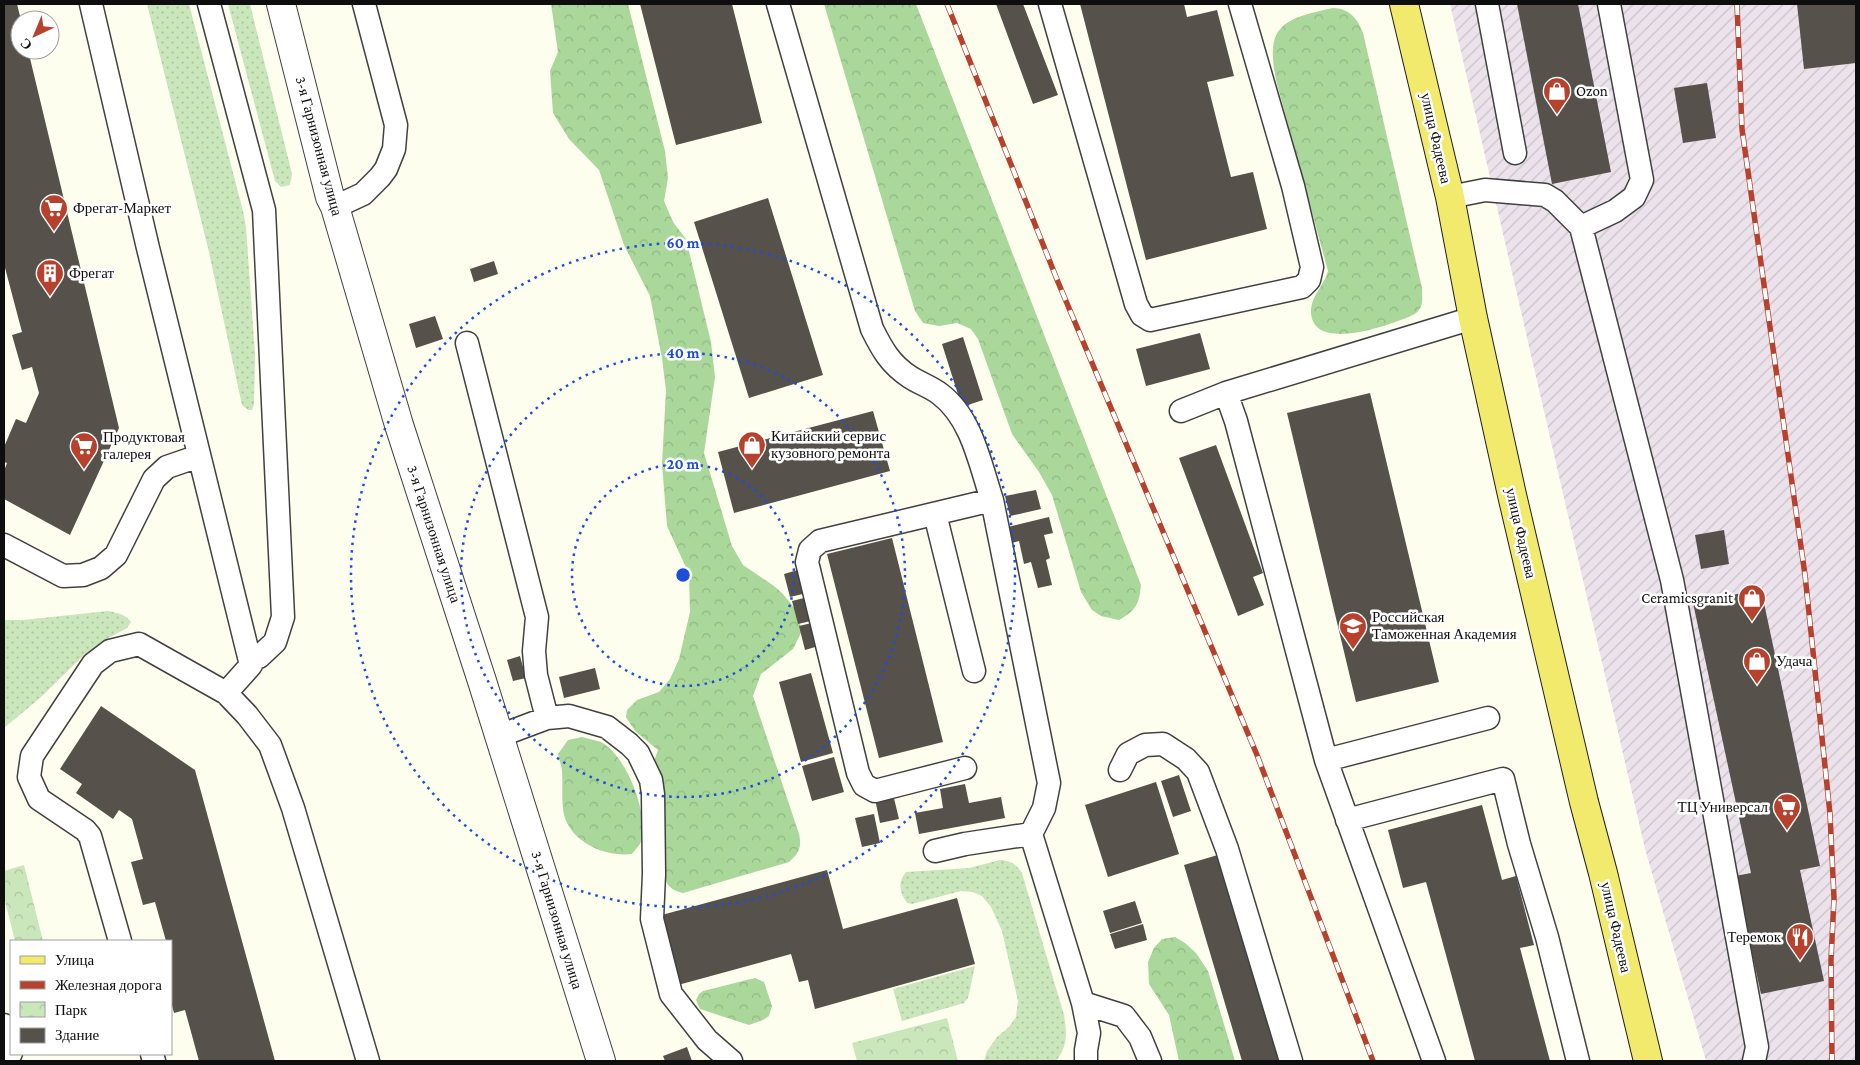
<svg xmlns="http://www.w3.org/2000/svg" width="1860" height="1065" viewBox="0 0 1860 1065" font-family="'Crimson Pro',serif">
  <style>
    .industrial { fill: url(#industrial-furrows) }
    .grass { fill: url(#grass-dots) }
    .forest { fill: url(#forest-crowns) }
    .park { fill: url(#park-crowns) }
    .building { fill: #56514a }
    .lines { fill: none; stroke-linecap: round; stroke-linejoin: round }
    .service-casing { stroke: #414141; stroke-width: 25 }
    .minor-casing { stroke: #414141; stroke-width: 30 }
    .primary-casing { stroke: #1f1f1f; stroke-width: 30 }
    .service { stroke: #fff; stroke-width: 22 }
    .minor { stroke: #fff; stroke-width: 28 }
    .primary { stroke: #f1ea6c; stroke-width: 28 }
    .rail-casing { stroke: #b6412d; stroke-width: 5.5 }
    .rail { stroke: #fff; stroke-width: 4; stroke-dasharray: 11; stroke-linecap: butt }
    .ring { fill: none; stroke: #1d4ed8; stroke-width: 2.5; stroke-dasharray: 2.5 5 }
    .labels { text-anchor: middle; stroke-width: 5; stroke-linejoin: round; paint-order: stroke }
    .poi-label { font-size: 15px; fill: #0e0e0e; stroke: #fff; text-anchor: start }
    .street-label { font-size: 15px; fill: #0e0e0e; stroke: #fff }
    .centre { fill: #1d4ed8; stroke: #fff; stroke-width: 2.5 }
    .ring-label { font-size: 15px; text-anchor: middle; font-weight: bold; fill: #1d4ed8; stroke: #fff; stroke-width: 5; stroke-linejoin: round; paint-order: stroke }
  </style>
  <defs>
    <pattern id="industrial-furrows" width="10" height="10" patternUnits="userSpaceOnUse" patternTransform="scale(1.25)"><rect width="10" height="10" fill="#ece2eb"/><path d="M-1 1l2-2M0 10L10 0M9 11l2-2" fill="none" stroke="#c9c1c8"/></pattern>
    <pattern id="grass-dots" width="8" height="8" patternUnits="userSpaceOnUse" patternTransform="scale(1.25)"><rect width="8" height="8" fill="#c9e7ba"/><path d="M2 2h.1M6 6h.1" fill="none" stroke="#abc59f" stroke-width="1.8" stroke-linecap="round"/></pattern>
    <pattern id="forest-crowns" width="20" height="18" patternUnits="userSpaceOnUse" patternTransform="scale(1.25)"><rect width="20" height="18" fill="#aad79a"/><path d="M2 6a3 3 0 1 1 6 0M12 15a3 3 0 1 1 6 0" fill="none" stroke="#91b784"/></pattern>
    <pattern id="park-crowns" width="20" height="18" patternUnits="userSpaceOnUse" patternTransform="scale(1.25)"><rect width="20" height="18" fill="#c9e7ba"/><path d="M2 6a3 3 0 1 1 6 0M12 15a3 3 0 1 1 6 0" fill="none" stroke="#abc59f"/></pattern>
  </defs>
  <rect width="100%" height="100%" fill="#fefeef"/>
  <path class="industrial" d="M 1450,4 L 1856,4 L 1856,1061 L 1706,1061 L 1645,849 Z"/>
  <path class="grass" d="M 147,4 L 189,4 L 243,211 L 246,227 L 255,354 L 254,405 L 252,410 L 248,410 L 242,405 L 208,248 Z
    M 228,4 L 250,4 L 292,174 L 290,185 L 281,187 L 275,181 Z
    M 108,611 C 118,613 125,614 131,622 L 127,628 L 101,642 L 83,656 L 40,698 L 4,728 L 4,620 L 23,620 Z
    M 1000,860 C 1011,861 1016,864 1022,873 L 1064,1015 C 1067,1032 1068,1046 1056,1061 L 984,1061 L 987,1051 L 997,1037 L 1009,1027 L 1016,1017 L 1018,1001 L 1002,931 L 991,907 L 982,896 L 973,892 L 961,891 L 912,904 L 907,903 C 900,893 897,883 906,872 L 969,868 Z
    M 975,966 L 968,998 L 964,1003 L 902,1021 L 893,989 Z"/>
  <path class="forest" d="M 551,4 L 628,4 L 665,151 L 668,178 L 664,201 L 673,222 L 686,239 L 711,342 L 715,377 L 704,453 L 732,546 L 743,565 L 774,586 L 783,594 L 796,610 L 802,631 L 793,649 L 761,674 L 753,696 L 799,834 C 802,847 799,853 789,862 L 683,893 C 671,890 666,886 664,873 L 662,778 L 654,761 L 658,750 L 635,731 L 626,717 L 627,710 L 637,700 L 659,692 L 670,679 L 679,659 L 690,612 L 689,574 L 667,526 L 662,464 L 666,390 L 662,358 L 650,296 L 624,245 L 599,170 L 569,139 L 553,113 L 550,71 L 558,52 Z
    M 824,4 L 916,4 L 1141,585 C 1139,605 1136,610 1119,620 L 1101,616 L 1092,610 L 1081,592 L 1052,495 L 1039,472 L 1012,434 L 978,339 L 971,329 L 957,323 L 939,326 L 923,323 L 915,311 Z
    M 1333,8 C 1349,8 1358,19 1363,33 L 1422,288 C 1422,296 1424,305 1418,311 C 1414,316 1405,318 1398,321 C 1377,329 1309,351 1311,309 C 1312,295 1325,284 1328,271 L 1277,84 C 1264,26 1281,19 1333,8 Z
    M 582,737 C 588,739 595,740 601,742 C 627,756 649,814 641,842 C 639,846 634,851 632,854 C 605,857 572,843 564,815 C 561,801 563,786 562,772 C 562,766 559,760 558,754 L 568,740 Z
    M 1175,937 L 1185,943 L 1196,953 L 1208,971 L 1235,1061 L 1179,1061 L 1169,1015 L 1149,984 L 1148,962 L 1154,948 L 1162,939 Z
    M 755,978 L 764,982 L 772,1006 L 769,1016 L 763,1020 L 749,1025 L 700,1009 L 696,1000 L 699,994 L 703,991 Z"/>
  <path class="park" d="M 24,865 L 43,941 L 15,941 L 4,897 L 4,871 Z
    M 947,1018 L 958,1061 L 857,1061 L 852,1043 Z"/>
  <path class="building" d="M 4,4 L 17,4 L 21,20 L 20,50 L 28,50 L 119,428 L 70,535 L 4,499 L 4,471 L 7,463 L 4,462 L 4,447 L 16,419 L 26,423 L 39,393 L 32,367 L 22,370 L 12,335 L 22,332 L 4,264 Z
    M 640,4 L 732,4 L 762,123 L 676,145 Z
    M 996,4 L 1023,4 L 1058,95 L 1033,104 Z
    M 1080,4 L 1184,4 L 1187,17 L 1217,10 L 1234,76 L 1207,82 L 1231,177 L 1253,172 L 1267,229 L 1146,260 Z
    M 1517,4 L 1578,4 L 1611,172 L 1552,184 Z
    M 1797,4 L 1856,4 L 1856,63 L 1804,69 Z
    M 1707,83 L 1716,138 L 1683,143 L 1674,88 Z
    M 768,198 L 823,375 L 749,398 L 694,222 Z
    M 494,261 L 498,274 L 474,282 L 470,269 Z
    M 435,316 L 443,339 L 416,348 L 409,324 Z
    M 1200,333 L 1210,369 L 1146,386 L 1136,349 Z
    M 963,337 L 983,400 L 962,407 L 942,344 Z
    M 1370,393 L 1439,682 L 1356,702 L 1287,413 Z
    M 873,411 L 890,471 L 734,513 L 718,452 Z
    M 1216,445 L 1263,573 L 1253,577 L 1264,605 L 1238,616 L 1179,458 Z
    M 1036,490 L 1041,509 L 1010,516 L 1005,496 Z
    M 1049,517 L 1053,533 L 1044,535 L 1050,558 L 1046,560 L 1052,585 L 1038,588 L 1031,562 L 1024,564 L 1019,541 L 1012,543 L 1008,527 Z
    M 1724,530 L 1729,564 L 1701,569 L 1695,535 Z
    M 892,538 L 943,742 L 879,758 L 827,554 Z
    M 801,569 L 807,593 L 790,597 L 784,574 Z
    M 1761,589 L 1820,866 L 1800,870 L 1824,981 L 1761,994 L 1735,876 L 1751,873 L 1693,603 Z
    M 808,597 L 815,620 L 798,624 L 792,601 Z
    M 816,622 L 822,645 L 805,650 L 799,626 Z
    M 520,656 L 526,678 L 513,681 L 507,660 Z
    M 595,668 L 600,689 L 564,698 L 559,677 Z
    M 811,673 L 833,753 L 801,762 L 779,682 Z
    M 101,706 L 195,770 L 275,1061 L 199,1061 L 185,1010 L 174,1013 L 171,1002 L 171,941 L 166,941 L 155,902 L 143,905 L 131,862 L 143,859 L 132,819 L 119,810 L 113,819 L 76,793 L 82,784 L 60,769 Z
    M 834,757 L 844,792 L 812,801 L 802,766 Z
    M 1179,775 L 1191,811 L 1173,817 L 1161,781 Z
    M 1156,782 L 1179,854 L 1108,877 L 1085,805 Z
    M 965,784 L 969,803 L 1001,797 L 1005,818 L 919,834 L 915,813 L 943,808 L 940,789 Z
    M 892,790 L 899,819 L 880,823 L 874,794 Z
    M 1482,805 L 1502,880 L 1516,876 L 1534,945 L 1520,948 L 1550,1061 L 1475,1061 L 1426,882 L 1403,888 L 1388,830 Z
    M 874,814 L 880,843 L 862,847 L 855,818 Z
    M 1221,854 L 1282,1061 L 1242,1061 L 1184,865 Z
    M 827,870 L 843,929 L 957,898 L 975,964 L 815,1009 L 808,980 L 799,982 L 791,954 L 678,985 L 658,916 Z
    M 1135,901 L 1142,923 L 1110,933 L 1103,911 Z
    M 1143,924 L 1147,940 L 1115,949 L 1110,934 Z
    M 687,1047 L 692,1061 L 665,1061 L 663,1056 Z"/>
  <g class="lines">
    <g class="service-casing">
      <path id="service" d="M 91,4 L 148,248 L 251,665 L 226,693
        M 209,4 L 264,210 L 283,617 L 275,642 L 259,657
        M 778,4 L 872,329 C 882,349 890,364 910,377 C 919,383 931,387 940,394 C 972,418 980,464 992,500 L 1049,783 L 1044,808 L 1031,834 L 965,844 L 935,851
        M 1050,4 L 1136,304 L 1142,315 L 1150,320 L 1302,287 L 1309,280 L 1312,267 L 1293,186 L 1240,4
        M 1487,4 L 1515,153
        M 1450,197 L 1485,190 L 1545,195 L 1555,201 L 1581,227 L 1615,211 L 1634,197 L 1642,180 L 1609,4
        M 335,207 L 363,194 L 380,177 L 386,169 L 394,149 L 396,125 L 364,4
        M 1581,227 L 1672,580 L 1757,1047 L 1754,1061
        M 467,343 L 537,617 L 534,651 L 536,675 L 547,718
        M 1226,393 L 1236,421 L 1326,760 L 1434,1061
        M 1181,411 L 1226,393 L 1473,318
        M 935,514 L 974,671
        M 4,545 L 63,576 L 83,575 L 101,568 L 116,555 L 154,479 L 167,467 L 199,456
        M 499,736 L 547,718 L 569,716 L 607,727 L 629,744 L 638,753 L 651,780 L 653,794 L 654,874 L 652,919 L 671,994 L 707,1040 L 731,1061
        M 1326,760 L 1488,718
        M 965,768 L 875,791 L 864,785 L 858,773 L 807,562 L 810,550 L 820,541 L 992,500
        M 1120,770 L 1128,754 L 1145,745 L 1163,744 L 1186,759 L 1198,772 L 1227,849 L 1291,1061
        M 1347,820 L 1503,779 L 1519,844 L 1547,937 L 1578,1061
        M 1031,834 L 1083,1003 L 1089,1033 L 1086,1050 L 1086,1061
        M 120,941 L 90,836 L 85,830 L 39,799 L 29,777 L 32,756 L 93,664 L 110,651 L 139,644 L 226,693 L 247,715 L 270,745 L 293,808 L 368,1061
        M 1083,1003 L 1124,1016 L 1140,1037 L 1150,1061
        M 4,1025 L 11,1053
        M 152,1054 L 154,1061"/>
    </g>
    <g class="minor-casing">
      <path id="minor" d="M 281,4 L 330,197 L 335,207 L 399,425 L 482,681 L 601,1061"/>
    </g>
    <g class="primary-casing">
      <path id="primary" d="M 1404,4 L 1450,197 L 1473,318 L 1512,495 L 1584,802 L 1603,873 L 1648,1061"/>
    </g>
    <use href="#service" class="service"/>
    <use href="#minor" class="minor"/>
    <use href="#primary" class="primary"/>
    <g class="rail-casing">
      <path id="rail" d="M 947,4 L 1058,282 L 1257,755 L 1373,1061
        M 1737,4 L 1742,129 L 1805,575 L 1830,814 L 1834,898 L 1831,960 L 1832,1061"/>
    </g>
    <use href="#rail" class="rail"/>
  </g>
  <g class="ring">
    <circle cx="683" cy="575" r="111"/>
    <circle cx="683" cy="575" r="222"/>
    <circle cx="683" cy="575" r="332"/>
  </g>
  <defs>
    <g id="shop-pin" transform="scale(1.4375)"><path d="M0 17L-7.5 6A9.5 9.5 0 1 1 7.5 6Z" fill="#b6412d" stroke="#fff"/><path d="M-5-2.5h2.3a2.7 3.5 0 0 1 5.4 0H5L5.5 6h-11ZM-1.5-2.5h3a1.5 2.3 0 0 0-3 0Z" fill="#fff"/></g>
    <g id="supermarket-pin" transform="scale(1.4375)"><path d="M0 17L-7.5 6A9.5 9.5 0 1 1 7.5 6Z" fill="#b6412d" stroke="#fff"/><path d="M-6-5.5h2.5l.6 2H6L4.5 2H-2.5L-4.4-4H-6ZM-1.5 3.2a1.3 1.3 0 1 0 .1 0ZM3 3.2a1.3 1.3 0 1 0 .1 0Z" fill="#fff"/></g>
    <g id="building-pin" transform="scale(1.4375)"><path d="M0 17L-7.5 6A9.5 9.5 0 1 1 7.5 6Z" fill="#b6412d" stroke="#fff"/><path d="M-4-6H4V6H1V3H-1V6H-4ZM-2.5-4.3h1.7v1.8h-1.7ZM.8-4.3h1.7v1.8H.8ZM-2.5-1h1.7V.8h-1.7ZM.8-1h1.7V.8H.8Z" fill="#fff"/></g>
    <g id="university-pin" transform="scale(1.4375)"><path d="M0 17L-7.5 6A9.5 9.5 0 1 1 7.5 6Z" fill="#b6412d" stroke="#fff"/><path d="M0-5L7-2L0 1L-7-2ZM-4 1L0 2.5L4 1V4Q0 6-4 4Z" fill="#fff"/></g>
    <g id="restaurant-pin" transform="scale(1.4375)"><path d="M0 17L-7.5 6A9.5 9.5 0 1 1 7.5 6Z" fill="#b6412d" stroke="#fff"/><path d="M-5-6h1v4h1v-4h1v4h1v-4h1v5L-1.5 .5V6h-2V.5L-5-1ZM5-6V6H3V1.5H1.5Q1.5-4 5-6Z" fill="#fff"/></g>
  </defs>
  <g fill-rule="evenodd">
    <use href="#shop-pin" x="1557" y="91"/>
    <use href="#supermarket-pin" x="54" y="208"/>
    <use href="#building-pin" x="50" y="273"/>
    <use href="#shop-pin" x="752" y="445"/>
    <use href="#supermarket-pin" x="84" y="446"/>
    <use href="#shop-pin" x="1752" y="598"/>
    <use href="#university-pin" x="1353" y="626"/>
    <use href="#shop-pin" x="1757" y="661"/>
    <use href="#supermarket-pin" x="1787" y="807"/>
    <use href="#restaurant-pin" x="1800" y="937"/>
  </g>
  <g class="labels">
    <g class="poi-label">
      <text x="1576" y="96">Ozon</text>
      <text x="73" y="213">Фрегат-Маркет</text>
      <text x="69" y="278">Фрегат</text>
      <text x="771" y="441">Китайский сервис<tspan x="771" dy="17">кузовного ремонта</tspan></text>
      <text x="103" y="442">Продуктовая<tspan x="103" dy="17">галерея</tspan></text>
      <text x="1733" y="603" text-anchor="end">Ceramicsgranit</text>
      <text x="1372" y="622">Российская<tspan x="1372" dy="17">Таможенная Академия</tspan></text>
      <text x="1776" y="666">Удача</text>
      <text x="1768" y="812" text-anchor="end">ТЦ Универсал</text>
      <text x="1781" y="942" text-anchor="end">Теремок</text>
    </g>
    <g class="street-label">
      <text transform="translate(1436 138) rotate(77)" y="5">улица Фадеева</text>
      <text transform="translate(319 146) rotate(75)" y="5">3-я Гарнизонная улица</text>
      <text transform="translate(1521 533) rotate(77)" y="5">улица Фадеева</text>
      <text transform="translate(434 534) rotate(72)" y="5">3-я Гарнизонная улица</text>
      <text transform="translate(557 920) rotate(73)" y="5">3-я Гарнизонная улица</text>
      <text transform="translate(1616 927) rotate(77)" y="5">улица Фадеева</text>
    </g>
  </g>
  <circle cx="683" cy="575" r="8" class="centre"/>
  <g class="ring-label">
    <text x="683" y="248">60 m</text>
    <text x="683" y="358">40 m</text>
    <text x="683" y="469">20 m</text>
  </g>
  <rect width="1860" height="1065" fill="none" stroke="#0e0e0e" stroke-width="10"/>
  <rect x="10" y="940" width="162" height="115" fill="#ffffff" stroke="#9f9f9f"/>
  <rect x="20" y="956" width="25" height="8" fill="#f1ea6c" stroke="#9f9f9f"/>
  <text x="55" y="965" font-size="15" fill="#0e0e0e">Улица</text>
  <rect x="20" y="981" width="25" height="8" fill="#b6412d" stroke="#9f9f9f"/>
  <text x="55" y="990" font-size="15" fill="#0e0e0e">Железная дорога</text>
  <rect x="20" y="1002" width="25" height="15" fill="url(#park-crowns)" stroke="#9f9f9f"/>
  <text x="55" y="1015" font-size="15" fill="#0e0e0e">Парк</text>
  <rect x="20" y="1028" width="25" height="15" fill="#56514a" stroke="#9f9f9f"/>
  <text x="55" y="1040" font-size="15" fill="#0e0e0e">Здание</text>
  <g transform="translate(35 35) rotate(224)"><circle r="24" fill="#ffffff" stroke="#9f9f9f"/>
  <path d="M0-4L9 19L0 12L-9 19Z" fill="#b6412d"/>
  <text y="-8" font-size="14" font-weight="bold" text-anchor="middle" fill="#0e0e0e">С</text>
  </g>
</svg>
